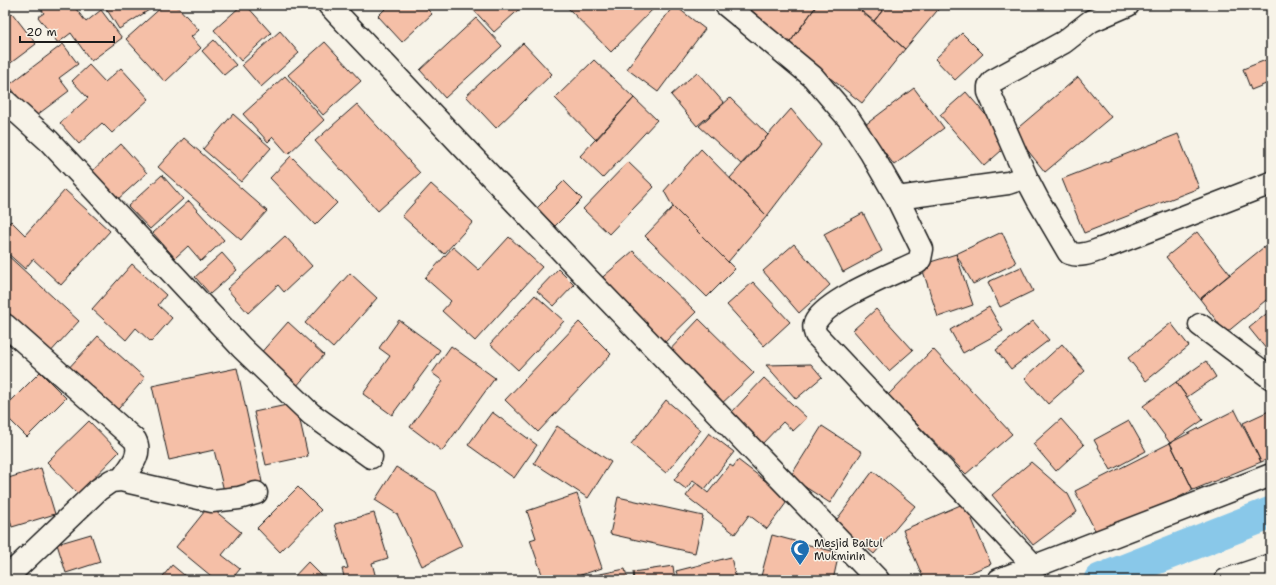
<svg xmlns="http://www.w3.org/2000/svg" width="1276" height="585" viewBox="0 0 1276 585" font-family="'Shantell Sans',sans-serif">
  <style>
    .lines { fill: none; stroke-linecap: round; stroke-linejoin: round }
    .canal { stroke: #89c8e9; stroke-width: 33 }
    .building { fill: #f5bfa7; stroke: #1c1c1c }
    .minor-casing { stroke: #1c1c1c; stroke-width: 25 }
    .major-casing { stroke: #1c1c1c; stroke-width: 25 }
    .minor { stroke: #f7f3e8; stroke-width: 22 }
    .major { stroke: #f7f3e8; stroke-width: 22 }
    .labels { text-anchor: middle; stroke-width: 3; stroke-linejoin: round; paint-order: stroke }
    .poi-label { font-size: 11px; fill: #1c1c1c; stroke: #f7f3e8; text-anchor: start }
  </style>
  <rect width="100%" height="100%" fill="#f7f3e8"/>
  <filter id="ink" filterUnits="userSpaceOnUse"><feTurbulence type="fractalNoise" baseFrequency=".025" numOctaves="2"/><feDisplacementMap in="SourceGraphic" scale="8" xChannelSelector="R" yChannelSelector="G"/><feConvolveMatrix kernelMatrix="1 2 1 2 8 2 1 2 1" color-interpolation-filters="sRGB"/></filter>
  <g filter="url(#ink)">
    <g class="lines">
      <path class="canal" d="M 1100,580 L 1271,513"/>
    </g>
    <path class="building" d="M 38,5 L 73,5 L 86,22 L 101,10 L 122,38 L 91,61 L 71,33 L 58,43 L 38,17 L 44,13 Z
      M 104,5 L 157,5 L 119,29 Z
      M 164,5 L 176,5 L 199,30 L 191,37 L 201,48 L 165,82 L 126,39 Z
      M 242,5 L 246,5 L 271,33 L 241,61 L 214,30 Z
      M 389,5 L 423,5 L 432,14 L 402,42 L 378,16 Z
      M 469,5 L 524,5 L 494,32 Z
      M 565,5 L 657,5 L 611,52 Z
      M 674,5 L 705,29 L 658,92 L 627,69 Z
      M 746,5 L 817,5 L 788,45 Z
      M 817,5 L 854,5 L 905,49 L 862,103 L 788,45 Z
      M 854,5 L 887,5 L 874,21 Z
      M 887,5 L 942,5 L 905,49 L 874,21 Z
      M 12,13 L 36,44 L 8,65 L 5,61 L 5,18 Z
      M 476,18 L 502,46 L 445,98 L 420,70 Z
      M 280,31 L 299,53 L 261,87 L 242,65 Z
      M 962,33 L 983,54 L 955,80 L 935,59 Z
      M 214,40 L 236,65 L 224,75 L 202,51 Z
      M 325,42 L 361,81 L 323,115 L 288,75 Z
      M 523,43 L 552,74 L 496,128 L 466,96 Z
      M 63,44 L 78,64 L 59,78 L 69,91 L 33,118 L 9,85 Z
      M 1271,58 L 1271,82 L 1251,90 L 1243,69 Z
      M 594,60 L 634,98 L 596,140 L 555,98 Z
      M 89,65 L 105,82 L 121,68 L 149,99 L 112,133 L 102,123 L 79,144 L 60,123 L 88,98 L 72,81 Z
      M 697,72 L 724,103 L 697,126 L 671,95 Z
      M 285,76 L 324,120 L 288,154 L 273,137 L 268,142 L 243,114 Z
      M 1078,77 L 1111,117 L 1045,172 L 1013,132 Z
      M 914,88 L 944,128 L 894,165 L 865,125 Z
      M 966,92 L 1010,143 L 984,166 L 940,115 Z
      M 634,98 L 657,120 L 603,178 L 580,156 Z
      M 730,98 L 768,135 L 741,164 L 699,126 Z
      M 357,104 L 420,173 L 378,211 L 315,141 Z
      M 791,109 L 821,145 L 767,216 L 730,178 Z
      M 233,114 L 271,148 L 241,182 L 203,149 Z
      M 1178,134 L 1199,188 L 1084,233 L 1062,179 Z
      M 184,138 L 267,211 L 241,240 L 158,167 Z
      M 121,144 L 147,173 L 117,200 L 91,172 Z
      M 701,149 L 767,216 L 728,262 L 673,207 L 664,191 Z
      M 291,156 L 337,203 L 315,225 L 270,178 Z
      M 628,162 L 654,187 L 609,234 L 583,209 Z
      M 162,175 L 183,199 L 150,229 L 128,206 Z
      M 564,181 L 582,199 L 555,226 L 537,208 Z
      M 431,184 L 473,222 L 444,254 L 402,216 Z
      M 65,190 L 110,231 L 61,285 L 33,259 L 25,269 L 5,251 L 5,227 L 11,221 L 25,235 Z
      M 189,201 L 224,240 L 201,261 L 188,246 L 175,258 L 153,233 Z
      M 673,207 L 735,269 L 707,297 L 645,236 Z
      M 863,213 L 882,251 L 843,272 L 824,234 Z
      M 1002,232 L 1016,263 L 973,284 L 956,254 Z
      M 1197,232 L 1230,274 L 1200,299 L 1166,257 Z
      M 285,236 L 312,266 L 284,292 L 278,285 L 248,313 L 227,289 Z
      M 509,237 L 542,267 L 475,341 L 442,311 L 451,301 L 425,278 L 453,247 L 479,270 Z
      M 794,244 L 830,285 L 799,313 L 763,271 Z
      M 1264,247 L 1271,256 L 1271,296 L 1226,333 L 1200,299 Z
      M 633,251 L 696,312 L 659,348 L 597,282 Z
      M 5,253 L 79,321 L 47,356 L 5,317 Z
      M 222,253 L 237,270 L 210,294 L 195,277 Z
      M 956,254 L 973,305 L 938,317 L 921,265 Z
      M 132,264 L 166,295 L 158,305 L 172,318 L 151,342 L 136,328 L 126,340 L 92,309 Z
      M 1021,267 L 1033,291 L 1000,307 L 988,282 Z
      M 558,269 L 574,285 L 554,306 L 537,291 Z
      M 350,273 L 377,298 L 333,348 L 305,323 Z
      M 753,282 L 790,322 L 764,346 L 727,305 Z
      M 535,295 L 564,321 L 518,370 L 490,344 Z
      M 989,307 L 1003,331 L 963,353 L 950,330 Z
      M 876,309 L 913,350 L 889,371 L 853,330 Z
      M 1271,310 L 1271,355 L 1249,328 Z
      M 699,319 L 754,373 L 718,407 L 665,355 Z
      M 399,320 L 440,350 L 392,415 L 363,394 L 390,356 L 379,348 Z
      M 1033,321 L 1049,340 L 1011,369 L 996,350 Z
      M 288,322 L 324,355 L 295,388 L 258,356 Z
      M 579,322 L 611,354 L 538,432 L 505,400 Z
      M 1171,323 L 1189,346 L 1146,381 L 1128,358 Z
      M 98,336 L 145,378 L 113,415 L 66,371 Z
      M 1062,344 L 1085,371 L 1048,404 L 1025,378 Z
      M 451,346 L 495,378 L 442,451 L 410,427 L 443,381 L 432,373 Z
      M 933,349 L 1012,434 L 966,474 L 888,395 Z
      M 1206,361 L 1216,377 L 1187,397 L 1176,382 Z
      M 811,364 L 822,377 L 796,399 L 766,365 Z
      M 237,368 L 262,482 L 224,491 L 214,450 L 169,460 L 152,386 Z
      M 40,372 L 66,398 L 27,437 L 5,415 L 5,407 Z
      M 764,378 L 807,418 L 793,431 L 783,422 L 760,446 L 731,413 Z
      M 1176,382 L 1203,420 L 1170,443 L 1143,406 Z
      M 666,400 L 701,430 L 666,473 L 631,444 Z
      M 296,403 L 308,456 L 266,465 L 254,412 Z
      M 1235,410 L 1261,462 L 1193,490 L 1170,443 Z
      M 1271,410 L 1271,458 L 1261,462 L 1243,423 Z
      M 492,412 L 537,445 L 514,478 L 468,445 Z
      M 1061,419 L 1084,445 L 1056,471 L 1033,444 Z
      M 89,421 L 119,452 L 78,494 L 47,462 Z
      M 1129,421 L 1146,451 L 1111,470 L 1094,440 Z
      M 557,426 L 611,462 L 588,498 L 534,463 Z
      M 822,426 L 862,452 L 830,503 L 790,477 Z
      M 709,433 L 734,452 L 705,489 L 693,480 L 686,489 L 674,480 Z
      M 1170,443 L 1193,490 L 1099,538 L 1075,491 Z
      M 738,460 L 789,499 L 767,529 L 749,515 L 735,534 L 686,496 L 696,483 L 708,493 L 730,465 L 733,467 Z
      M 1031,462 L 1068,494 L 1077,512 L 1033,545 L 992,495 Z
      M 396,467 L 436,492 L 462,546 L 422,566 L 397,514 L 375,500 Z
      M 41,468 L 55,514 L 12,527 L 5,503 L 5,479 Z
      M 873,471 L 915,506 L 874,554 L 835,522 Z
      M 298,487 L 321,510 L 280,552 L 257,528 Z
      M 577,494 L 602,568 L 566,580 L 544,580 L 530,540 L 536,538 L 527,511 Z
      M 618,497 L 703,516 L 695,553 L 610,534 Z
      M 965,503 L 991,564 L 953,580 L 924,580 L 903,530 Z
      M 209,506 L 241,532 L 222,555 L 240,569 L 231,580 L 216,580 L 176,547 Z
      M 374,513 L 388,558 L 372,563 L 376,578 L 371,580 L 345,580 L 342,569 L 348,568 L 335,524 Z
      M 91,534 L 100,562 L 66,573 L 57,544 Z
      M 772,535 L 839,553 L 833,580 L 760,580 Z
      M 731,557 L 736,580 L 679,580 L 676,571 Z
      M 308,562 L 326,580 L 291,580 Z
      M 172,565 L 190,580 L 160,580 Z
      M 673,566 L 675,580 L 634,580 L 633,572 Z
      M 625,569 L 628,580 L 595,580 L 595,575 Z"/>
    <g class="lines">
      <g class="minor-casing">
        <path id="minor" d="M 329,5 L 590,281 L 878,580
          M 726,5 L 813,77 L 849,119 L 871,153 L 897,198 L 922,249 L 920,259 L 918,262 C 893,274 830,298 816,321 C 813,326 814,330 816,335 L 1034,566
          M 5,101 L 49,141 L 242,348 L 311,414 L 371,457
          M 1026,177 L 989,92 L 989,86 L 993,81 L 1064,42 L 1091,21 L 1128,5
          M 897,198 L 1008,183 L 1026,177 L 1038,200 L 1069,253 C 1081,257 1090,253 1101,249 L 1271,183
          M 5,325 L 135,440 C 143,455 129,468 121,480
          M 1200,325 L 1271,378
          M 5,579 L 98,490 L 111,481 L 121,480 L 212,501 L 239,498 L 256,493
          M 999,580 L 1271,475"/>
      </g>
      <g class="major-casing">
        <path id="major" d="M 1226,580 L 1271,565"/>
      </g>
      <use href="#minor" class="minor"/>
      <use href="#major" class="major"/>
    </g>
  </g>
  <defs>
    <g id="mosque-pin" transform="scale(1)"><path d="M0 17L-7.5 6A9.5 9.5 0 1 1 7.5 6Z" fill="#1f6fb2" stroke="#f7f3e8"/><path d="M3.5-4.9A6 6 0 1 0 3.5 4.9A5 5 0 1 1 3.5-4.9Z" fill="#fff"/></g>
  </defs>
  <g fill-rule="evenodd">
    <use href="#mosque-pin" x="800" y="549"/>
  </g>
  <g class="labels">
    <g class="poi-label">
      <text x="814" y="547">Mesjid Baitul<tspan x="814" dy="13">Mukminin</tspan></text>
    </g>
  </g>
  <rect width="1276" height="585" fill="none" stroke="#f7f3e8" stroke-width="20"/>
  <rect x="10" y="10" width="1256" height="565" fill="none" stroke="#1c1c1c" stroke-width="1.5" filter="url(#ink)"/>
  <path d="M20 36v6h94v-6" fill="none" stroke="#1c1c1c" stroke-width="2"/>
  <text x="26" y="36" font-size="12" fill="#1c1c1c" stroke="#f7f3e8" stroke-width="3" paint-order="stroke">20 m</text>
</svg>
